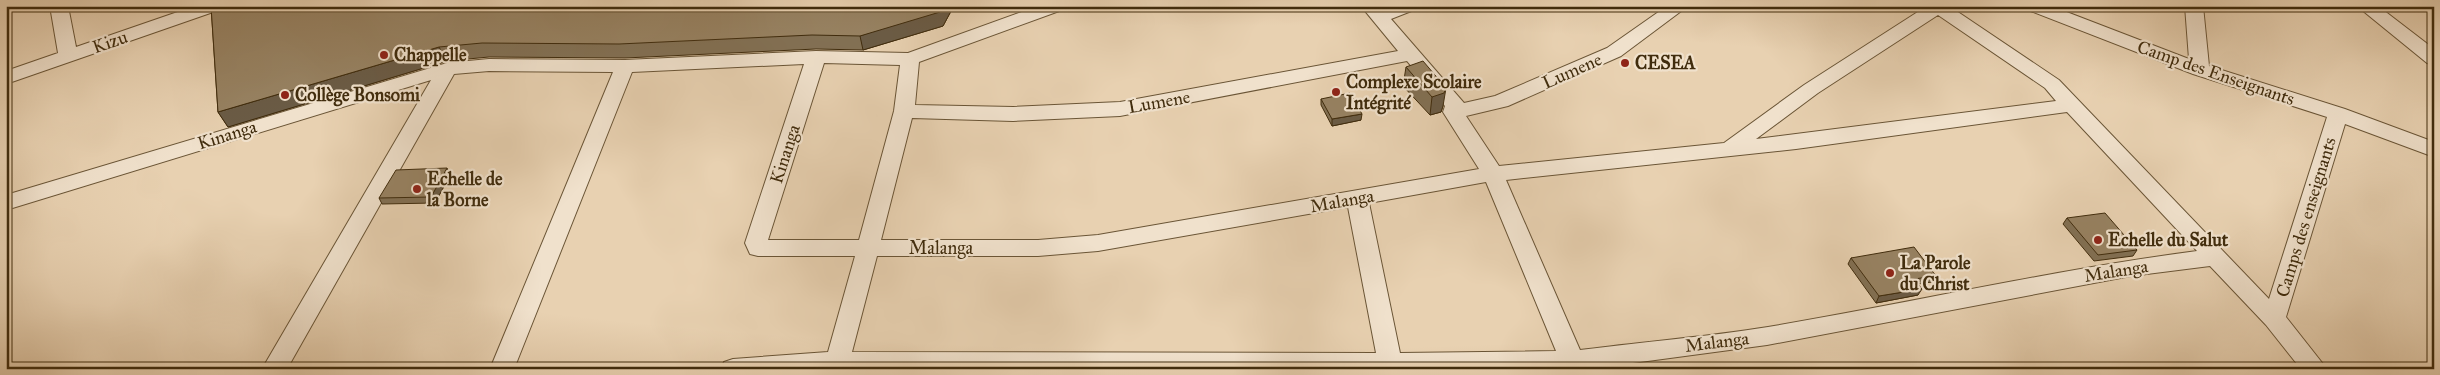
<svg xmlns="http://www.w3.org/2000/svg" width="2440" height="375" viewBox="0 0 2440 375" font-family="'IM FELL Great Primer',serif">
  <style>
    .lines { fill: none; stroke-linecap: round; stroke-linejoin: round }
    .minor-casing { stroke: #6a5536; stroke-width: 2 }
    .minor { fill: #f0e1cc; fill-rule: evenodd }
    .wall { fill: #827054; stroke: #402c0d }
    .shaded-wall { fill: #6a5b45; stroke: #402c0d }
    .building { fill: #978262; stroke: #402c0d }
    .poi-dot { fill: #8f2418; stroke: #f0e1cc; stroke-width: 2 }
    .labels { text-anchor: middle; stroke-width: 4.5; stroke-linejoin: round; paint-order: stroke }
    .street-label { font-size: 18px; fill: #402c0d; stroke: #f0e1cc }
    .poi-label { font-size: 18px; font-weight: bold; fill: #402c0d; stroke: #f0e1cc; text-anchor: start }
  </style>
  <rect width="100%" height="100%" fill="#e8d1b1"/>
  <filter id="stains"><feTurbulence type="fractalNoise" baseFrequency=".004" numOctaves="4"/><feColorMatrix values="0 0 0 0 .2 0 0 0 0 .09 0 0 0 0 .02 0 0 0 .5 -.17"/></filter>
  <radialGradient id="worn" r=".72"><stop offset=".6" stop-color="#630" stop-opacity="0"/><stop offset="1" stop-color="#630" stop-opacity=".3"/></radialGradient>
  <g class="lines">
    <g class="minor-casing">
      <path id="minor" d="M 50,6 L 68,6 L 76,47 L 195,6 L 222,6 L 219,10 L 6,84 L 6,71 L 58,53 Z
        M 1038,6 L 1065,6 L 1062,10 L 919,62 L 915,105 L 1013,107 L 1120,102 L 1398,51 L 1361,6 L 1380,6 L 1383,9 L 1391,6 L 1417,6 L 1414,10 L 1391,19 L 1464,103 L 1495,96 L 1607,48 L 1667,6 L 1688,6 L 1621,56 L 1508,106 L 1466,116 L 1499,166 L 1724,143 L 1804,85 L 1927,6 L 1949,6 L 2059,80 L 2269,299 L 2327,117 L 2193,74 L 2028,10 L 2025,6 L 2051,6 L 2189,59 L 2185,6 L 2203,6 L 2209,66 L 2345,109 L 2434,142 L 2434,157 L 2345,124 L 2286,317 L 2327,369 L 2301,369 L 2266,325 L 2210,266 L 2131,276 L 1767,345 L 1588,369 L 721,369 L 724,362 L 733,359 L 828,352 L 855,256 L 758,256 L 750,254 L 745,243 L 804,64 L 632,72 L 514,369 L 490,369 L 613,72 L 489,71 L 454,74 L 287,369 L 262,369 L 431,80 L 6,210 L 6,195 L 447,63 L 489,59 L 625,60 L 816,51 L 908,53 ZM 1938,15 L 2045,88 L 2056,101 L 1756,139 L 1818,93 ZM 1407,61 L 1445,106 L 1443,112 L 1479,169 L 1098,235 L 1038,240 L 881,240 L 912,118 L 1013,121 L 1120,116 ZM 824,63 L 900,65 L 894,111 L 859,240 L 768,240 ZM 2067,112 L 2197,251 C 2052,270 1911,303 1768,327 C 1706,337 1642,342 1580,350 L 1506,180 L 1796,149 ZM 1486,182 L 1556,351 L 1400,353 L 1369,203 ZM 1348,207 L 1376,353 L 852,352 L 877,256 L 1038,256 L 1098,251 Z
        M 2357,6 L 2378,6 L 2434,49 L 2434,65 L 2427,63 Z"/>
    </g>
    <use href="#minor" class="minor"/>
  </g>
  <path class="wall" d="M 211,6 L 956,6 L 950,13 L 943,26 L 863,50 L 816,49 L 625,58 L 489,57 L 447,61 L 228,127 L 218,112 Z
    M 1406,67 L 1443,106 L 1441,112 L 1430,115 L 1403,86 Z
    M 1321,99 L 1361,120 L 1332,126 L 1321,105 Z
    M 450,175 L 435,203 L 382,204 L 379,198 Z
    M 2067,218 L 2137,250 L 2133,256 L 2094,261 L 2063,224 Z
    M 1851,258 L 1936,276 L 1932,282 L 1918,284 L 1918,295 L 1876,303 L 1848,264 Z"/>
  <path class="shaded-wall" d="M 943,6 L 956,6 L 950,13 L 943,26 L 863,50 L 860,36 Z
    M 439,47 L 447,61 L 228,127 L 218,112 Z
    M 1446,88 L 1443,106 L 1441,112 L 1430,115 L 1432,97 Z
    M 1362,114 L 1361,120 L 1332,126 L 1332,119 Z
    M 447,168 L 450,175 L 435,203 L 431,197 Z
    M 1922,289 L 1918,295 L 1876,303 L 1879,296 Z"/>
  <path class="building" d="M 211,6 L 943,6 L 940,12 L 860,36 L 812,35 L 619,44 L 482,43 L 439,47 L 218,112 Z
    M 1423,61 L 1446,88 L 1444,93 L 1432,97 L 1406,67 Z
    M 1350,93 L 1362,114 L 1332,119 L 1321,99 Z
    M 447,168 L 431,197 L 379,198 L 396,170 Z
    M 2105,213 L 2137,250 L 2098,255 L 2067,218 Z
    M 1914,247 L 1936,276 L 1914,279 L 1922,289 L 1879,296 L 1851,258 Z"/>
  <g class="poi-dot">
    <circle cx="384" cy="55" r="5"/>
    <circle cx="1625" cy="63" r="5"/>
    <circle cx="1336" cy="92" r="5"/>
    <circle cx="285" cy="95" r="5"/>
    <circle cx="417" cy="189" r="5"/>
    <circle cx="2098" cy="240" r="5"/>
    <circle cx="1890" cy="273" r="5"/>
  </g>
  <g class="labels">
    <g class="street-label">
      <text transform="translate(110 42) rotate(-19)" y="6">Kizu</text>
      <text transform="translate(1572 71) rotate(-24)" y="6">Lumene</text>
      <text transform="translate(2216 73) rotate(19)" y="6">Camp des Enseignants</text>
      <text transform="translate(1159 102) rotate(-10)" y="6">Lumene</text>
      <text transform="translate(227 135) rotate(-17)" y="6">Kinanga</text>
      <text transform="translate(785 154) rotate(-72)" y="6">Kinanga</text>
      <text transform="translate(1342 201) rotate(-10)" y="6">Malanga</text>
      <text transform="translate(2306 217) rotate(-73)" y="6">Camps des enseignants</text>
      <text x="941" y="254">Malanga</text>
      <text transform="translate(2116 271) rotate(-9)" y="6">Malanga</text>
      <text transform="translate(1717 342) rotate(-7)" y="6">Malanga</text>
    </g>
    <g class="poi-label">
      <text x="394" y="61">Chappelle</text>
      <text x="1635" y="69">CESEA</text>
      <text x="1346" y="88">Complexe Scolaire<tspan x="1346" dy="21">Intégrité</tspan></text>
      <text x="295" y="101">Collège Bonsomi</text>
      <text x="427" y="185">Echelle de<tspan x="427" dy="21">la Borne</tspan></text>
      <text x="2108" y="246">Echelle du Salut</text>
      <text x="1900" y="269">La Parole<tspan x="1900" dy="21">du Christ</tspan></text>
    </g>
  </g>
  <rect width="2440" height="375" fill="none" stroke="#e8d1b1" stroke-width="25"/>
  <rect x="8" y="8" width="2425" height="360" fill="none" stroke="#402c0d" stroke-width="2.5"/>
  <rect x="12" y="12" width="2415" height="350" fill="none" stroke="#402c0d"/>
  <rect width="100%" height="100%" filter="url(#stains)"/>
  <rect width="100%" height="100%" fill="url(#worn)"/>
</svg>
